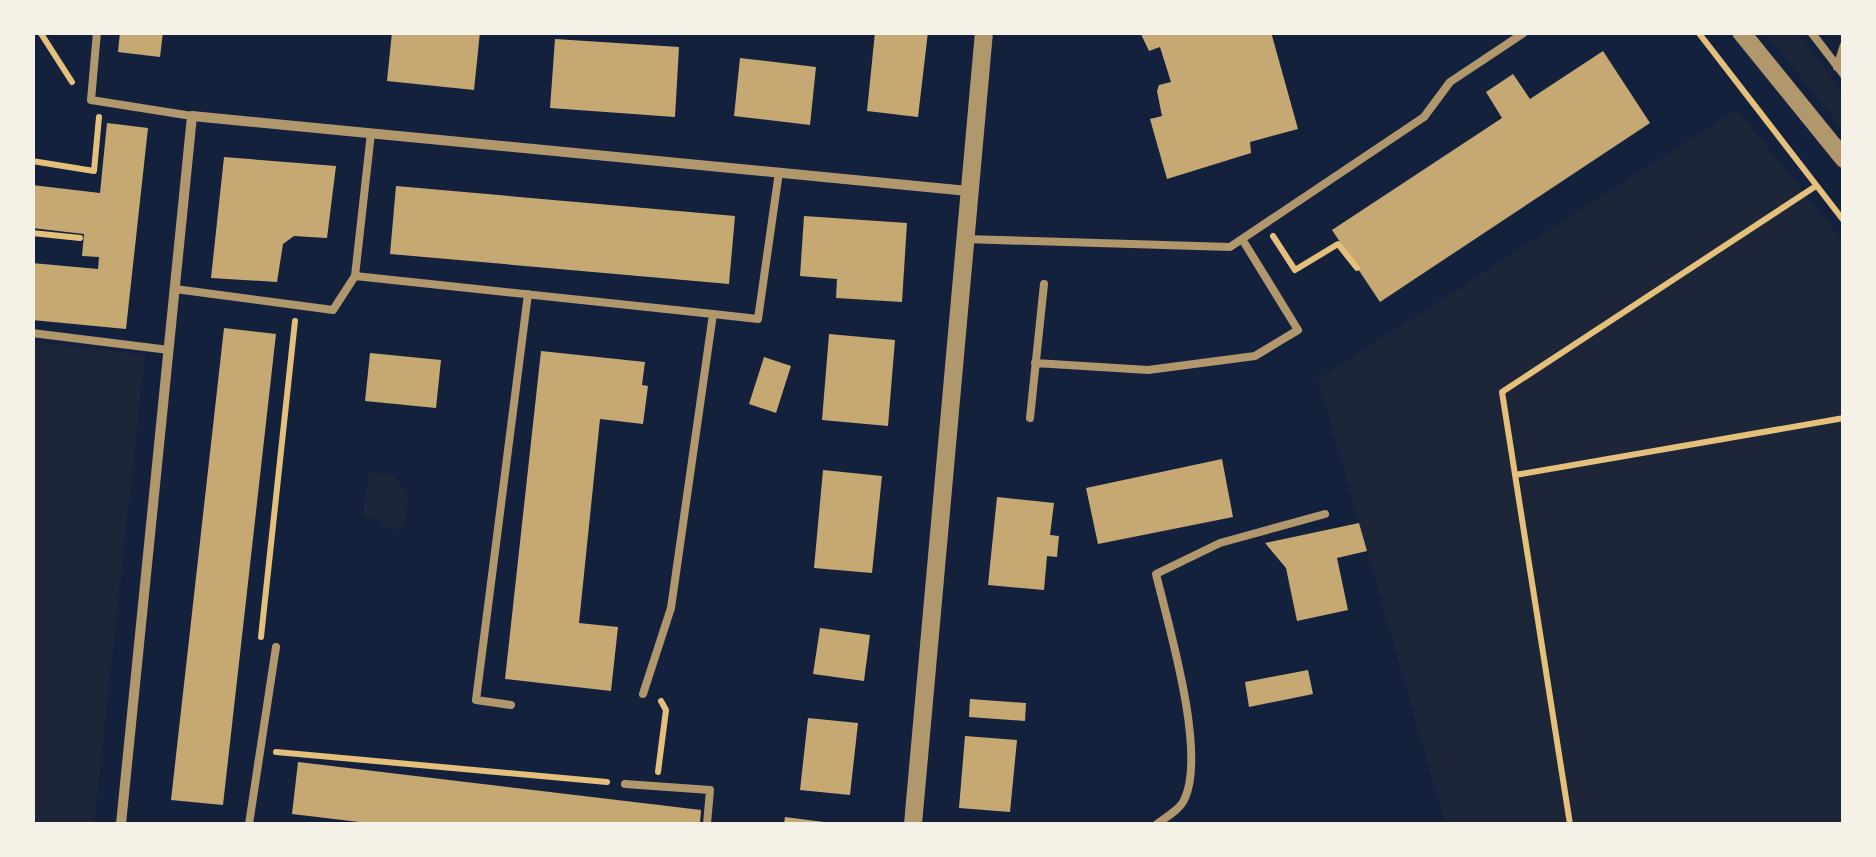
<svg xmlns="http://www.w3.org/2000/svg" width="1876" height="857" viewBox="0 0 1876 857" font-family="'Noto Sans',sans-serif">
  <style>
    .green { fill: #1d2539 }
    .building { fill: #c6a872 }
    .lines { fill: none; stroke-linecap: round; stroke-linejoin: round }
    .path { stroke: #e5c07b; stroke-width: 6 }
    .service { stroke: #b1986c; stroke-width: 8 }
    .minor { stroke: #b1986c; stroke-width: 10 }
    .tertiary { stroke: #b1986c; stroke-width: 18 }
  </style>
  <rect width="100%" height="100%" fill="#14213d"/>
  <path class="green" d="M 1766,33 L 1798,33 L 1843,95 L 1843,130 Z
    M 1737,109 L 1843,242 L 1843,824 L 1445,824 L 1318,379 Z
    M 33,342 L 145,355 L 94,824 L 33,824 Z
    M 369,472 L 394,476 L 409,497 L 403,530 L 382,527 L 383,519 L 362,517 Z"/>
  <path class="building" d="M 120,32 L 163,32 L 160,57 L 118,52 Z
    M 392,32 L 480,32 L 474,90 L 387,81 Z
    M 875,32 L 928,32 L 918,117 L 867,111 Z
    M 1140,32 L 1271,32 L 1298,129 L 1250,142 L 1251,153 L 1167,179 L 1150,119 L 1162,116 L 1157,91 L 1159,85 L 1171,82 L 1160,47 L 1149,51 Z
    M 555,39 L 679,47 L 675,117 L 550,108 Z
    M 1603,51 L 1650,123 L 1380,302 L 1332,230 L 1502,118 L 1486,92 L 1513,74 L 1530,99 Z
    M 740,58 L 816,67 L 810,125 L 734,116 Z
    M 107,123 L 148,128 L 126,329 L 32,320 L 32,263 L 98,269 L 99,257 L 82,256 L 84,234 L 32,228 L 32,185 L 100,193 Z
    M 224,157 L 336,166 L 327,238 L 294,236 L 283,244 L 277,282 L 211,278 Z
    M 396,186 L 735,216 L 729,284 L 390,254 Z
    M 804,216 L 907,223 L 902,302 L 836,298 L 837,279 L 800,276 Z
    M 224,328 L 276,334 L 223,805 L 171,800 Z
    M 829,334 L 895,340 L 888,426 L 822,420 Z
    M 541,351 L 645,362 L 642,385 L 648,386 L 643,424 L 600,419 L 579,623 L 618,627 L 611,691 L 505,679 Z
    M 370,353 L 441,360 L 436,408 L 365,401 Z
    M 764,357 L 791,366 L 776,413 L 749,404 Z
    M 1222,459 L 1233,517 L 1098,544 L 1086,488 Z
    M 823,470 L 882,476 L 872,573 L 814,568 Z
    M 997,497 L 1054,503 L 1050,535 L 1059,536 L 1057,557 L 1047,556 L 1044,590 L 988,585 Z
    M 1359,523 L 1367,551 L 1337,558 L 1348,610 L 1297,621 L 1286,568 L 1265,543 Z
    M 820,628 L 870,635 L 864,681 L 813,674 Z
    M 1308,670 L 1313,694 L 1249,707 L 1245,682 Z
    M 970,699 L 1026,703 L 1025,721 L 969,717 Z
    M 808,718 L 858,723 L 850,795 L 800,790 Z
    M 965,736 L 1017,740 L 1010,812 L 959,808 Z
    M 298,762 L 701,810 L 700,824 L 376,824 L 292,814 Z
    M 785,817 L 824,822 L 824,824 L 784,824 Z"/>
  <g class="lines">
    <path class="path" d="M 40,32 L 72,82
      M 1698,32 L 1844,221
      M 32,161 L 94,171 L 99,117
      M 32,233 L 80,238
      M 1273,236 L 1295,270 L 1338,244 L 1357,268
      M 1515,475 L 1844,418
      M 261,637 L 295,321
      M 276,752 L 607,782
      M 658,772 L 666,710 L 661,701
      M 1570,824 L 1502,392 L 1816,186"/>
    <path class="service" d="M 97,32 L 91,100 L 192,116
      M 1811,32 L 1844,75
      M 1837,67 L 1844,45
      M 371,133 L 355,276 L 713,314
      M 964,239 L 1230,247 L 1424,117 L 1450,82 L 1525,32
      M 175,289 L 333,310 L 355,276
      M 32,333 L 169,350
      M 1035,363 L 1148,370 L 1255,356 L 1298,330 L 1242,239
      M 1030,418 L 1044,284
      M 643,694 L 671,608 L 713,314 L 758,319 L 779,172
      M 511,705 L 476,700 L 528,294
      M 625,784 L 710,790 L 707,824
      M 249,824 L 276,647
      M 1157,824 C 1166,817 1181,809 1185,798 C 1206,751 1169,627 1156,574 L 1220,543 L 1325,514"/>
    <path class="minor" d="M 121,824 L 192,116 L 968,191"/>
    <path class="tertiary" d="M 1741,32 L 1844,159
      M 913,824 L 984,32"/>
  </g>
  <rect width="1876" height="857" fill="none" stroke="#f6f1e7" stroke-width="70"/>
</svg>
